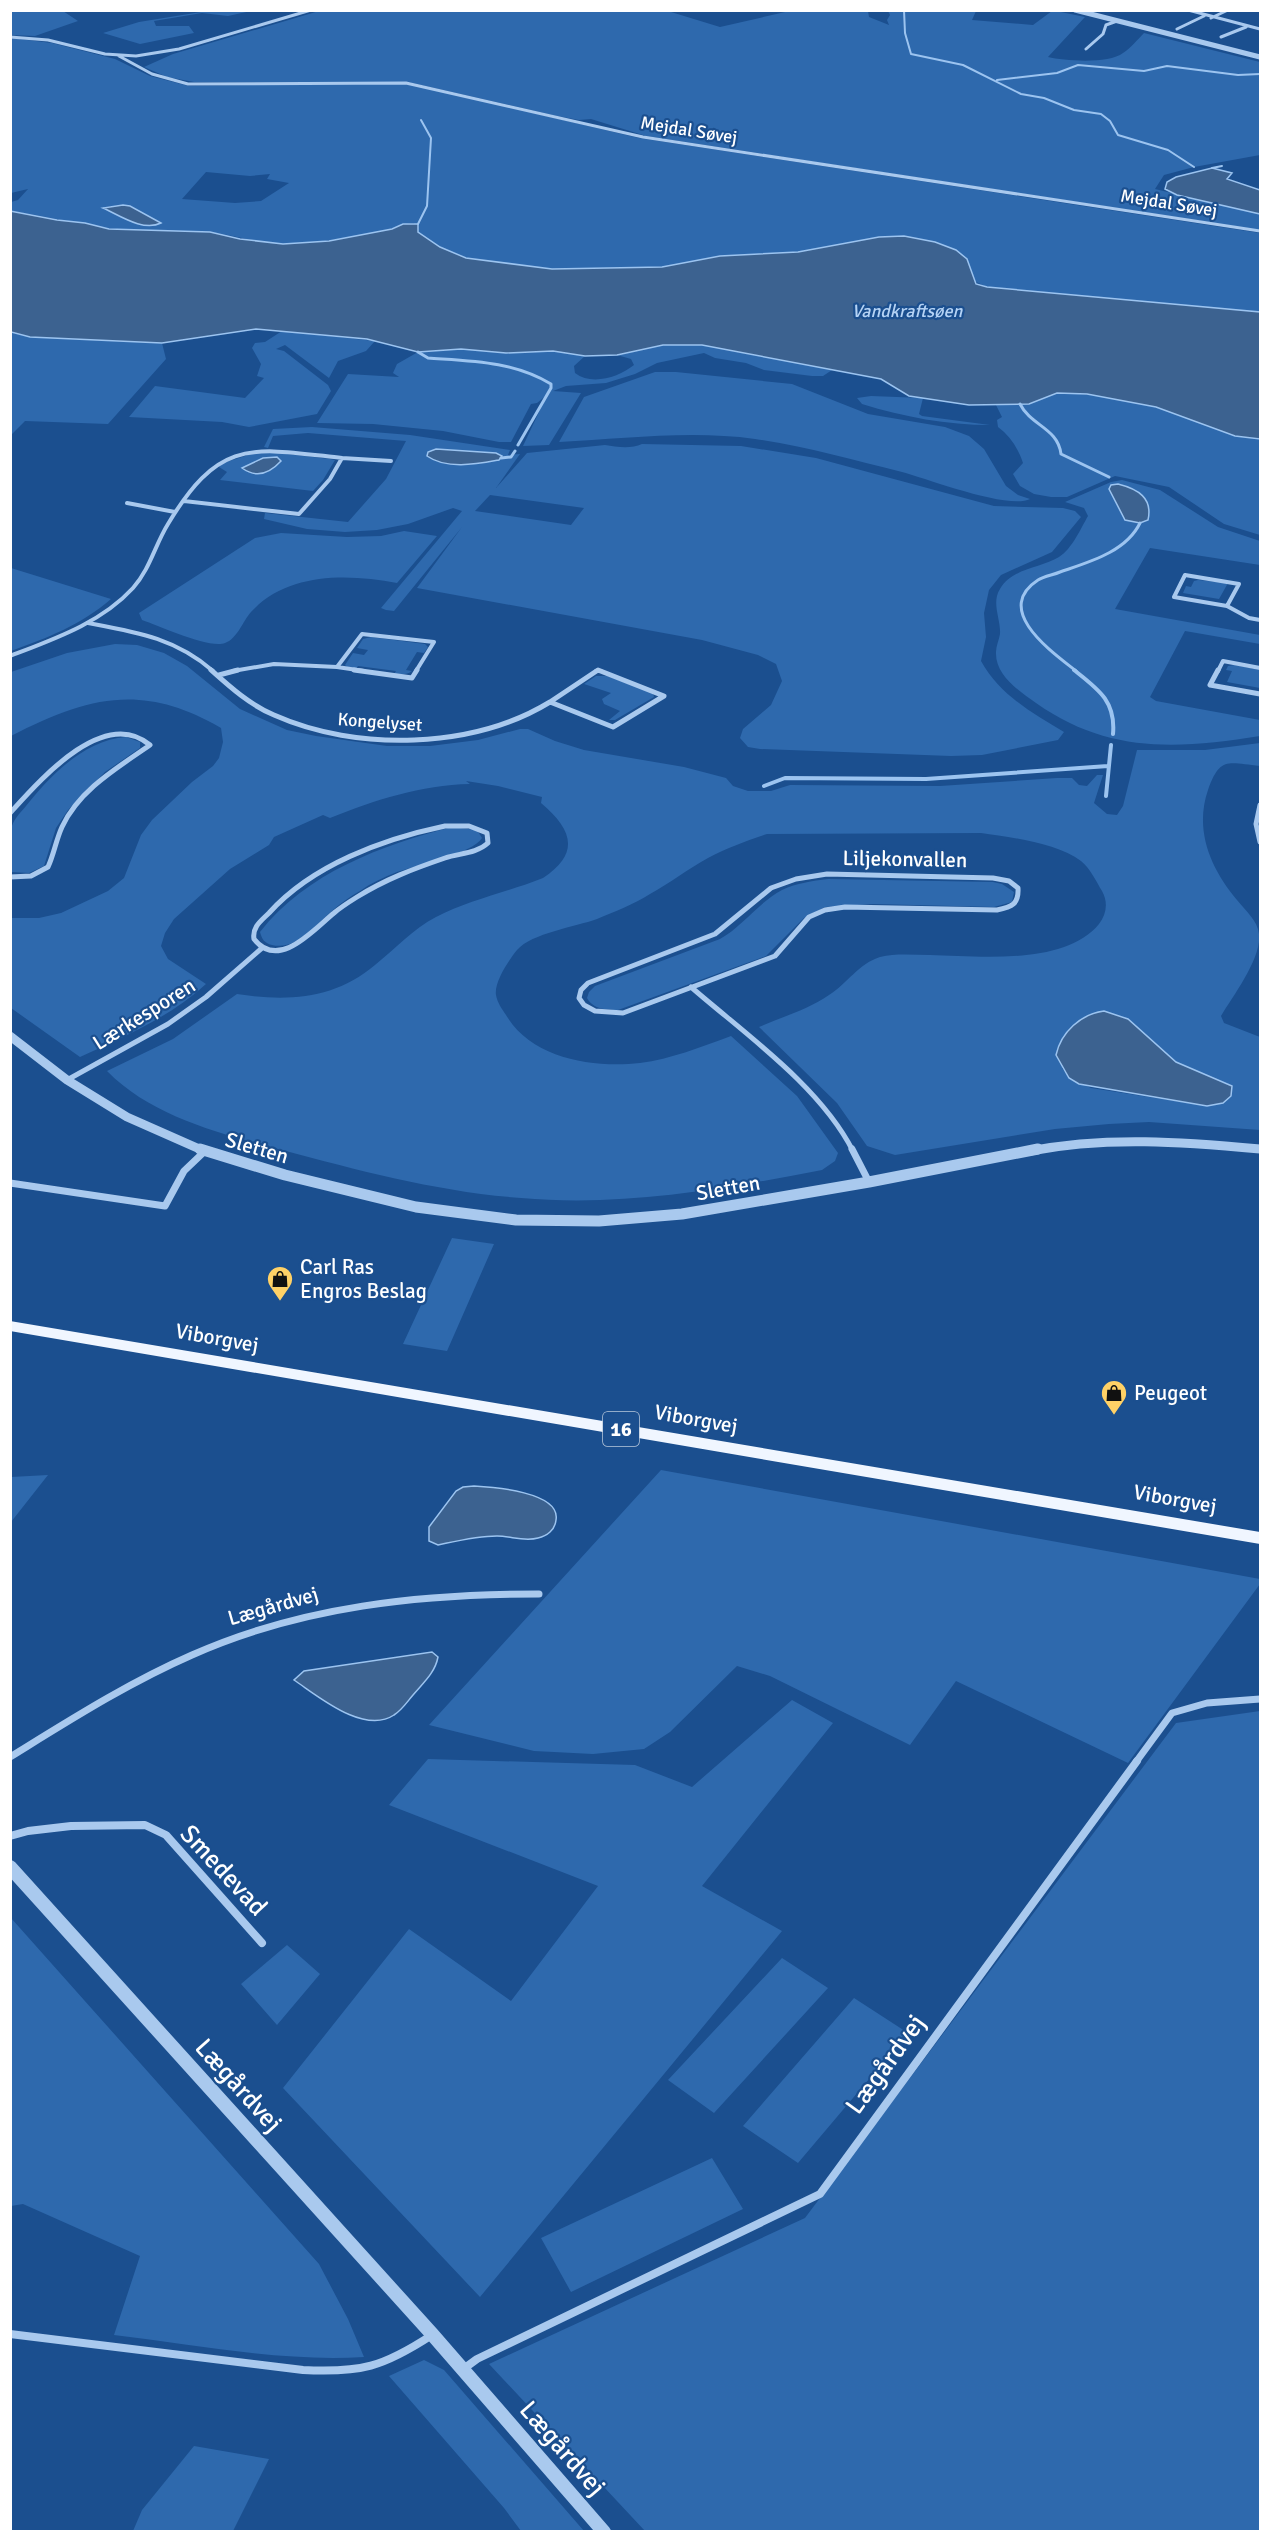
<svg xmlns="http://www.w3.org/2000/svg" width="1271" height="2542" viewBox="0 0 1271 2542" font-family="Signika,sans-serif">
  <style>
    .green { fill: #2e69ad; fill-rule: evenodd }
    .water { fill: #3c6290; stroke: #9cc4f0; stroke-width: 1.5 }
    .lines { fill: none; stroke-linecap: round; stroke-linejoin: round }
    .stream-far2 { stroke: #9cc4f0; stroke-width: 2 }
    .stream-far1 { stroke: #9cc4f0; stroke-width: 3 }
    .stream { stroke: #9cc4f0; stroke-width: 4 }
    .minor-far4 { stroke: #a9c9ee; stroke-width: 3 }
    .minor-far3 { stroke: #a9c9ee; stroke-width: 4 }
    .minor-far2 { stroke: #a9c9ee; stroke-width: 5 }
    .minor-far1 { stroke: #a9c9ee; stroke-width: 7 }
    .minor { stroke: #a9c9ee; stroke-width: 8 }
    .tertiary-far3 { stroke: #a9c9ee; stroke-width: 5 }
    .tertiary-far2 { stroke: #a9c9ee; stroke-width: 9 }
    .tertiary-far1 { stroke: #a9c9ee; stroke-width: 11 }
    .tertiary { stroke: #a9c9ee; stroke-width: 14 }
    .primary { fill: #f0f6ff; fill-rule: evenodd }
    .labels { text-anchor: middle; stroke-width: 4.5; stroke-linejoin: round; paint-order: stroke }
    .far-street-label { font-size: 18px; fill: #fff; stroke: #1b4f8f }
    .far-water-label { font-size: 18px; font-style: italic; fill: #b5d3f5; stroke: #1b4f8f }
    .shield { fill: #1b4f8f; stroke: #bbcadd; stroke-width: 1.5 }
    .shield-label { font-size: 20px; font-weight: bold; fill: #fff }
    .street-label { font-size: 21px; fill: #fff; stroke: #1b4f8f }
    .poi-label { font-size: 21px; fill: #fff; stroke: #1b4f8f; text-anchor: start }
    .near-street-label { font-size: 26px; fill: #fff; stroke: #1b4f8f }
  </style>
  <rect width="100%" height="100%" fill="#1b4f8f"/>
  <path class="green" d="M 674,10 L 671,12 L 720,27 L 794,10 L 868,11 L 869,17 L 889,25 L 887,20 L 890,15 L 888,11 L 976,11 L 972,20 L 1033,25 L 1052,11 L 1056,11 L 1085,17 L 1048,57 C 1065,61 1109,64 1123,53 C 1131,48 1137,40 1144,33 L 1260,62 L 1260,155 L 1194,167 L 1164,175 L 1155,189 L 1260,214 L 1260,230 L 646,136 L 591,119 L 579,120 L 557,116 L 408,82 L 194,82 L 167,77 L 144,67 L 173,54 L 319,11 Z
    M 10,11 L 63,11 L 78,21 L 35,36 L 11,35 Z
    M 207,11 L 251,11 L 228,16 L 202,13 L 154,21 L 156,26 L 189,26 L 194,33 L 140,44 L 103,33 L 139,22 Z
    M 11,38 L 52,43 L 115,59 L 150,76 L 189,86 L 396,83 L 415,85 L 639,138 L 1260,233 L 1260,312 L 987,287 L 879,237 L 798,252 L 720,256 L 662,267 L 552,269 L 466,258 L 440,247 L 417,232 L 414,223 C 403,223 395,229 384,231 C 351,237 319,243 285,244 C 259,244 234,235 209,232 C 176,229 142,235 109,229 C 76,223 44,216 11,211 L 11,202 L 18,200 L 28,189 L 11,193 ZM 206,172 L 250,176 L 270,174 L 267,179 L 289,183 L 261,201 L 235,203 L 182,199 ZM 123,205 L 130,206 L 161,223 C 141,231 122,215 105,207 Z
    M 282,331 L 375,341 L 366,351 L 338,361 L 329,378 L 285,345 L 276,349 L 284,351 L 328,385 L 331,391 L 317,414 L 249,427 L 222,422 L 129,417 L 155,386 L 245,398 L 264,378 L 257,376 L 261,364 L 252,348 L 255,343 L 265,342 Z
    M 10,332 L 30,337 L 162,343 L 166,359 L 108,424 L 25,421 L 11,435 Z
    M 663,345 L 702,345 L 832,370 L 823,376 L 812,376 L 764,370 L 746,363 L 715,358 L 704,353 L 657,363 L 635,374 L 606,383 L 566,386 L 553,391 L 581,393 L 549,445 L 523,446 L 547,395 L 537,403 L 531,404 L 511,442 L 499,442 L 443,431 L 373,424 L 317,423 L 348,374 L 399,377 L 393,373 L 397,364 L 418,352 L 461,349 L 506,353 L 553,351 L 585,356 L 574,366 L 575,373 C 592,386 619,377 634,365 L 631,359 L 617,355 Z
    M 655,372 L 676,372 L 792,384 L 868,414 L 945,427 L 969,436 L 984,449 L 1006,486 L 1018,495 L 1030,499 C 1009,510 928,479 902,472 C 853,460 805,446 755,439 C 690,430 623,439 559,442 L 584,397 Z
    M 1057,393 C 1090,394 1126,398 1158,408 C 1193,419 1224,435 1260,439 L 1260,535 L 1224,524 L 1169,487 L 1115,476 L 1067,497 L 1051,497 L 1034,494 L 1020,486 L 1013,474 L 1023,463 C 1018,448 1010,436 998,427 L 997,420 L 1002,417 L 996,405 L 1029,404 Z
    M 871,396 L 923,398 L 919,414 L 922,416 L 990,425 C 947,425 904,417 862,404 L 857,398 Z
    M 312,427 L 410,435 L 510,450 L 508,455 L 520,454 L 496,488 L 527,453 L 605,445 C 617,447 631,449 642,444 L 741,446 L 816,458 L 994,506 L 1063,508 L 1075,511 L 1081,517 L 1052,552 L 1001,575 L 989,590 L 984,613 L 986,637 L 981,661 C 1000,695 1032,713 1064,732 L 1058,740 L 982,755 L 951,756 L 760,749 L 748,747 L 740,738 L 743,729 L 771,705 L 782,681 L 776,664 L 758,655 L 702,640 L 417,588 L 462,527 L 394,611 L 386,610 L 381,608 L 462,511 L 453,508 L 408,524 L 377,530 L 345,532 L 307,529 L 264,519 L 265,513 L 348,522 L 386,479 L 406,441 L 308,433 L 273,436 L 268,448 L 264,447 L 273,429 ZM 490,495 L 584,508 L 571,525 L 475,511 Z
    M 261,451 L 330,459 L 335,460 L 323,480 L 313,491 L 220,480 L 227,472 L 219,467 L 223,463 Z
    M 1122,480 L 1160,490 L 1218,527 L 1260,541 L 1260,565 L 1150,548 L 1115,609 L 1260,635 L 1260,644 L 1185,631 L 1150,697 L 1156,701 L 1260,720 L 1260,736 C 1178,749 1108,754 1036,703 C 1019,691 995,675 996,652 C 996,646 999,640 1000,634 C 1001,619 991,603 1000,589 C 1012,568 1041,568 1059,557 C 1072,549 1081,528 1088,516 L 1084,508 L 1065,502 L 1111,482 Z
    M 404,531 L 437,536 L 397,583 C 348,574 288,572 251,612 C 243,621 237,639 225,643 C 209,649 160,626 142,620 L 139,613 L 255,538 L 281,533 L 347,537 L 381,536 Z
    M 11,568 L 111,599 C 81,625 47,638 11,651 Z
    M 1198,580 L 1228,583 L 1219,599 L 1183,593 L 1186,586 L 1191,587 L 1194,581 Z
    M 371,637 L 425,644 L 428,647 L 424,653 L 417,652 L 406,670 L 412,671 C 407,675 400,675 394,674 L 396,671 L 358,666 L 356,669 L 349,669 L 345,665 L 353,653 L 364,655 L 368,650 L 357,648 L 363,639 Z
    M 115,644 L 137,645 L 164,653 L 187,666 L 240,709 L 287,730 L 316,736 L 387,746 L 430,746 L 478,740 L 520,729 L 528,729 L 555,741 L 584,750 L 684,767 L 726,778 L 733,786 L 748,791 L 771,791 L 790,785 L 940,786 L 1057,778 L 1072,778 L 1079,785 L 1087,786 L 1097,775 L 1103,775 L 1094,803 L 1107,814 L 1117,815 L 1123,806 L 1137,750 L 1205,750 L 1260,743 L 1260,766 C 1228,763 1220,756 1208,790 C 1194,831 1211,869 1237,900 C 1245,910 1258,921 1259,934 C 1262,958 1233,996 1221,1016 L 1224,1023 L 1260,1037 L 1260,1130 L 1149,1122 L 1109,1124 L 1055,1129 L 895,1155 L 867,1146 L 837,1103 L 759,1027 C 782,1017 809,1009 829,995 C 848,983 858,964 880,957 C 896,953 913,955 930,955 C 978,956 1065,966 1099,924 C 1107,913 1108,902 1102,891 C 1096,881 1090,868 1081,861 C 1057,843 1010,837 981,833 L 767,834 C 746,841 727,848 708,858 C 688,869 670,883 650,894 C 634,904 614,912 597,919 C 575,927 532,933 517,950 C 509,960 494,982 496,995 C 497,1002 502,1009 506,1015 C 532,1059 593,1068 640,1063 C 671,1059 701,1047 731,1036 L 797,1096 L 838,1153 L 835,1161 L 822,1170 C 723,1189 623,1207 521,1198 C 439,1192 361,1171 282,1150 C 222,1134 152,1117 107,1071 L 173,1039 L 237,994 C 288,1002 335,999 375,965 C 395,949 413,929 436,917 C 469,900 508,892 543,878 C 581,853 572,829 541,803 L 542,797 L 498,786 L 466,781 L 470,784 C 421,785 375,800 330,818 L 323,815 L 274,837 L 269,845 L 230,869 L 174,919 L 165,933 L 161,946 L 168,959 L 206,984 C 170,1017 124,1037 80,1057 L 11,1008 L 11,918 L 39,918 L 61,913 L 108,891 L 124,878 L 141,835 L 152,820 L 192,782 L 213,766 L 219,758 L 223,742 L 221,728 C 142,682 87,697 11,736 L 11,672 L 67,653 ZM 1169,1057 L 1176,1062 L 1232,1086 L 1231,1096 L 1207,1106 L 1091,1088 L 1069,1078 L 1062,1068 Z
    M 1235,665 L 1260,670 L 1260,688 L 1227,682 L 1232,671 L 1226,670 L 1228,666 Z
    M 596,676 L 607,676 L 653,693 L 654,697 L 615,720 L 609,720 L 620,711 L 604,704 L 602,699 L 611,693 L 584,684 Z
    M 126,737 L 140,742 L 140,748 L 105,772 L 68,810 L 56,828 L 44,866 L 29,873 L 11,872 C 11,859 8,843 11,830 C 12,821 20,813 26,806 C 50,776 84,740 126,737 Z
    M 452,827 L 477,830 L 482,838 C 472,854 417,865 397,872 C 384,877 371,883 360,891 C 351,896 341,903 333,910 C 316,924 297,951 272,945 C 264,943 262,939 260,932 C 306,873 382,845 452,827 Z
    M 828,879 L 993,882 L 1002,884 L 1014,892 L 1012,902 L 994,907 L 873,904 L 825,907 L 804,918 L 766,956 L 618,1010 C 606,1010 593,1009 587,998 L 589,992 L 595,986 L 720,939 C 743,926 759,902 782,890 C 797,883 812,881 828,879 Z
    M 452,1238 L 494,1244 L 447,1351 L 403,1344 Z
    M 661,1470 L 1260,1579 L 1260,1584 L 1128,1763 L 956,1681 L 910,1745 L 770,1676 L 737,1666 L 670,1732 L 644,1749 L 593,1754 L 534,1751 L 429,1725 Z
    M 48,1475 L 11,1522 L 11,1477 Z
    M 792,1700 L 833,1723 L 702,1886 L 782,1931 L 480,2297 L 283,2088 L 409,1929 L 511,2001 L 598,1886 L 389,1805 L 428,1759 L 635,1765 L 692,1787 Z
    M 1260,1711 L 1260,2531 L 645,2531 L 489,2364 L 805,2218 L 1176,1723 Z
    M 11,1918 L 319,2264 L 348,2319 L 364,2357 C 281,2362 197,2345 114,2335 L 140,2256 L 23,2204 L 11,2206 Z
    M 287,1945 L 320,1974 L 277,2025 L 241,1984 Z
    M 782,1958 L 828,1988 L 714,2113 L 668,2080 Z
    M 854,1998 L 908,2033 L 798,2163 L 743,2126 Z
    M 712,2158 L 743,2209 L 571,2292 L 541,2238 Z
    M 424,2360 L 444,2370 L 584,2531 L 521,2531 L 504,2508 L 389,2376 Z
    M 194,2446 L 269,2459 L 233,2531 L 133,2531 L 142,2510 Z"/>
  <path class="water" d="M 1212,168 L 1232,173 L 1227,179 L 1260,190 L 1260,214 L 1177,195 L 1165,189 L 1167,182 L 1176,177 Z
    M 123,205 L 130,206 L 161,223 C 143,232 119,215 103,208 Z
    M 10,211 L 57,220 L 85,223 L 109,229 L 210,232 L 240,239 L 283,244 L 329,241 L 392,229 L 403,224 L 418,224 L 418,232 L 440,247 L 466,258 L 552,269 L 662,267 L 720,256 L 798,252 L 879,237 L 904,236 L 935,242 L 956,250 L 967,259 L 976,284 L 987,287 L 1260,312 L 1260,439 L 1235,436 L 1156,407 L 1087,394 L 1057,393 L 1029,404 L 969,405 L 909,396 L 881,379 L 702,345 L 663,345 L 617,355 L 585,356 L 553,351 L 506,353 L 461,349 L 418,352 L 367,339 L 256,329 L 162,343 L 30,337 L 11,332 Z
    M 436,449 L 496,453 L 502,456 L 499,460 C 477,464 447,470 427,456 L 428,452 Z
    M 277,457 L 281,461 C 270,473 257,479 242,468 L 263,458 Z
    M 1118,484 C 1138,489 1153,498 1148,520 L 1140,523 L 1125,520 L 1109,489 L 1111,485 Z
    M 1104,1011 L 1128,1019 L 1176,1062 L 1232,1086 L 1231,1096 L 1223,1103 L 1207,1106 L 1079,1084 L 1069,1078 L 1056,1055 C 1061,1032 1081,1014 1104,1011 Z
    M 474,1486 C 493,1487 561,1492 556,1520 C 555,1530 547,1536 538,1538 C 524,1542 511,1536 497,1536 C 477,1536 457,1541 438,1545 L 429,1541 L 429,1527 L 456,1491 L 463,1487 Z
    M 432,1652 L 438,1657 C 435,1673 423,1683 413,1695 C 407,1702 402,1710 394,1715 C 364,1735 318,1696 294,1680 L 304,1671 Z"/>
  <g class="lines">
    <path class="stream-far2" d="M 904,10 L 905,33 L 911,54 L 963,65 L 1021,94 L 1044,98 L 1074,110 L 1101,114 L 1110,121 L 1118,135 L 1168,150 L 1194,167
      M 997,80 L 1057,73 L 1078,65 L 1144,71 L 1167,66 L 1238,75 L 1260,74
      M 1212,168 L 1222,166
      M 418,224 L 427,206 L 431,138 L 421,120"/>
    <path class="stream-far1" d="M 418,352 L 428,358 C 471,361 513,361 551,384 L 551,388 L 518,445
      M 1020,404 C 1031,426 1058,428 1061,454 L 1109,477
      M 501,458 L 511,457 L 515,451
      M 1076,671 C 1052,652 992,610 1038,580 C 1044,576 1053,575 1060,572 C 1089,562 1126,552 1140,523"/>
    <path class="stream" d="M 1074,670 C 1098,689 1116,701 1113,734
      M 764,786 L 785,778 L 926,779 L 1108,766
      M 1106,796 L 1111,745"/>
    <path class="minor-far4" d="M 1188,10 L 1260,29
      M 1211,18 L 1228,10
      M 1177,29 L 1204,16
      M 10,37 L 48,40 L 105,54 L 136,56 L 179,49 L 311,10
      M 1221,37 L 1246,27
      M 1086,49 L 1103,34 L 1106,25 L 1117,21
      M 119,56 L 152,74 L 188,84 L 406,83 L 643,137 L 1260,231"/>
    <path class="minor-far3" d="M 184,501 L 299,514 L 330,479 L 342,458 L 391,461
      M 127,503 L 175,512
      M 1185,575 L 1239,584 L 1227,606 L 1174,597 Z
      M 1227,606 L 1249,618 L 1260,620
      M 88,623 C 136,632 175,638 213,671
      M 10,656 C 54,639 101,623 133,588 C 150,569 155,545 168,524 C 220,437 252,448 342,458
      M 337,667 L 364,671
      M 337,667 L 362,634 L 434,642 L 416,671
      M 233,671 L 274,664 L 337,667
      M 596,671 L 601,671
      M 1218,671 L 1223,661 L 1260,668"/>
    <path class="minor-far2" d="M 211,670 C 230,687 250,705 274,715 C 357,752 473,749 550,702
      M 354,670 L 412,678 L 417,670
      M 598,670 L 664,696 L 613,727 L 550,702 Z
      M 1218,670 L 1210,685 L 1260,694
      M 219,675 L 238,670
      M 1260,805 L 1256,824 L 1260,842
      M 10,813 C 40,780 104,706 150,745 C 117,768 79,790 62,827 C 56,840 54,854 48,867 L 31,876 L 10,877
      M 445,826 L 469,826 L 487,833 L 488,843 C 476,854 460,853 445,858 C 413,869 386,879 357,897 C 349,902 341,907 334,913 C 314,929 279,971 254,939 C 252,927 261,921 269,913 C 312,865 383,839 445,826 Z
      M 827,874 L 993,878 L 1009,881 L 1018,888 C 1019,904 1012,907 997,910 L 845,907 L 825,910 L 809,917 L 775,956 L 623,1013 L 595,1011 L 584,1005 L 579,998 L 581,990 L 588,983 L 715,934 L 771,888 L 796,879 Z
      M 691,987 C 745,1034 820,1086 853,1151
      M 67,1080 L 168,1024 L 206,997 L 262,948"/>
    <path class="minor-far1" d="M 852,1149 L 869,1182
      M 10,1183 L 165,1206 L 184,1171 L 205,1151
      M 10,1757 C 70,1720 128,1683 192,1655 C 302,1606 421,1594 539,1594
      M 1136,1762 L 1172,1713 L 1207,1703 L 1260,1699"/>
    <path class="minor" d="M 10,1836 L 28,1831 L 71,1826 L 145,1825 L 166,1835 L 262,1943
      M 10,2334 L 303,2370 C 361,2373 383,2367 432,2335
      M 462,2370 L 477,2359 L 820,2194 L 1137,1761"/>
    <path class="tertiary-far3" d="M 1075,10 L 1260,57"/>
    <path class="tertiary-far2" d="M 10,1036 L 67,1080 L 127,1117 L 204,1151
      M 1030,1151 C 1106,1136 1184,1142 1260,1149"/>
    <path class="tertiary-far1" d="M 200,1149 L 285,1175 L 416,1207 L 516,1220 L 599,1221 L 682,1214 L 869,1182 L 1038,1149"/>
    <path class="tertiary" d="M 10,1867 L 432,2334 L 604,2532"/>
    <path class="primary" d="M 10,1321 L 1260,1532 L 1260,1544 L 10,1331 Z"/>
  </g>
  <defs>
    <g id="shop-pin" transform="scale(1.35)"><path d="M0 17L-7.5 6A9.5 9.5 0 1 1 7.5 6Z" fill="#ffd166" stroke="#1b4f8f"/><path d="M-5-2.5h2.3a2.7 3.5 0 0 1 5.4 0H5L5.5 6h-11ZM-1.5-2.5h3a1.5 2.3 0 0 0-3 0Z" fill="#111"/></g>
  </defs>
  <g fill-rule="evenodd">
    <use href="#shop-pin" x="280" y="1279"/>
    <use href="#shop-pin" x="1114" y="1393"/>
  </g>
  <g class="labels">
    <g class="far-street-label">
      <text transform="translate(689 130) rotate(9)" y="6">Mejdal Søvej</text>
      <text transform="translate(1169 203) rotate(9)" y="6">Mejdal Søvej</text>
      <text transform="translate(380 722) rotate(4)" y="6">Kongelyset</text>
    </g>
    <g class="far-water-label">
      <text x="907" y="317">Vandkraftsøen</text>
    </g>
    <rect class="shield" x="603" y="1412" width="36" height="34" rx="4.5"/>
    <g class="shield-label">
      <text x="621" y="1436">16</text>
    </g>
    <g class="street-label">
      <text transform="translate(905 859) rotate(1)" y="7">Liljekonvallen</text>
      <text transform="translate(144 1014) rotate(-32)" y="7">Lærkesporen</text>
      <text transform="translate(257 1148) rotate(16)" y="7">Sletten</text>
      <text transform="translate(728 1188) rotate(-10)" y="7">Sletten</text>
      <text transform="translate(217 1338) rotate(10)" y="7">Viborgvej</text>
      <text transform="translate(696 1419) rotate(10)" y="7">Viborgvej</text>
      <text transform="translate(1175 1499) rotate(10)" y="7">Viborgvej</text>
      <text transform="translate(273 1606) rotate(-16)" y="7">Lægårdvej</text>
    </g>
    <g class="poi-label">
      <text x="300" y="1274">Carl Ras<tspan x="300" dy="24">Engros Beslag</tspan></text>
      <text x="1134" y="1400">Peugeot</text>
    </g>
    <g class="near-street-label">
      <text transform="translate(224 1870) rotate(47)" y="9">Smedevad</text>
      <text transform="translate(885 2064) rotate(-54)" y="9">Lægårdvej</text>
      <text transform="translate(239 2085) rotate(48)" y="9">Lægårdvej</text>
      <text transform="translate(563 2448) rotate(49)" y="9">Lægårdvej</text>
    </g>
  </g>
  <rect width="1271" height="2542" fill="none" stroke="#ffffff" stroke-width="24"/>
</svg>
